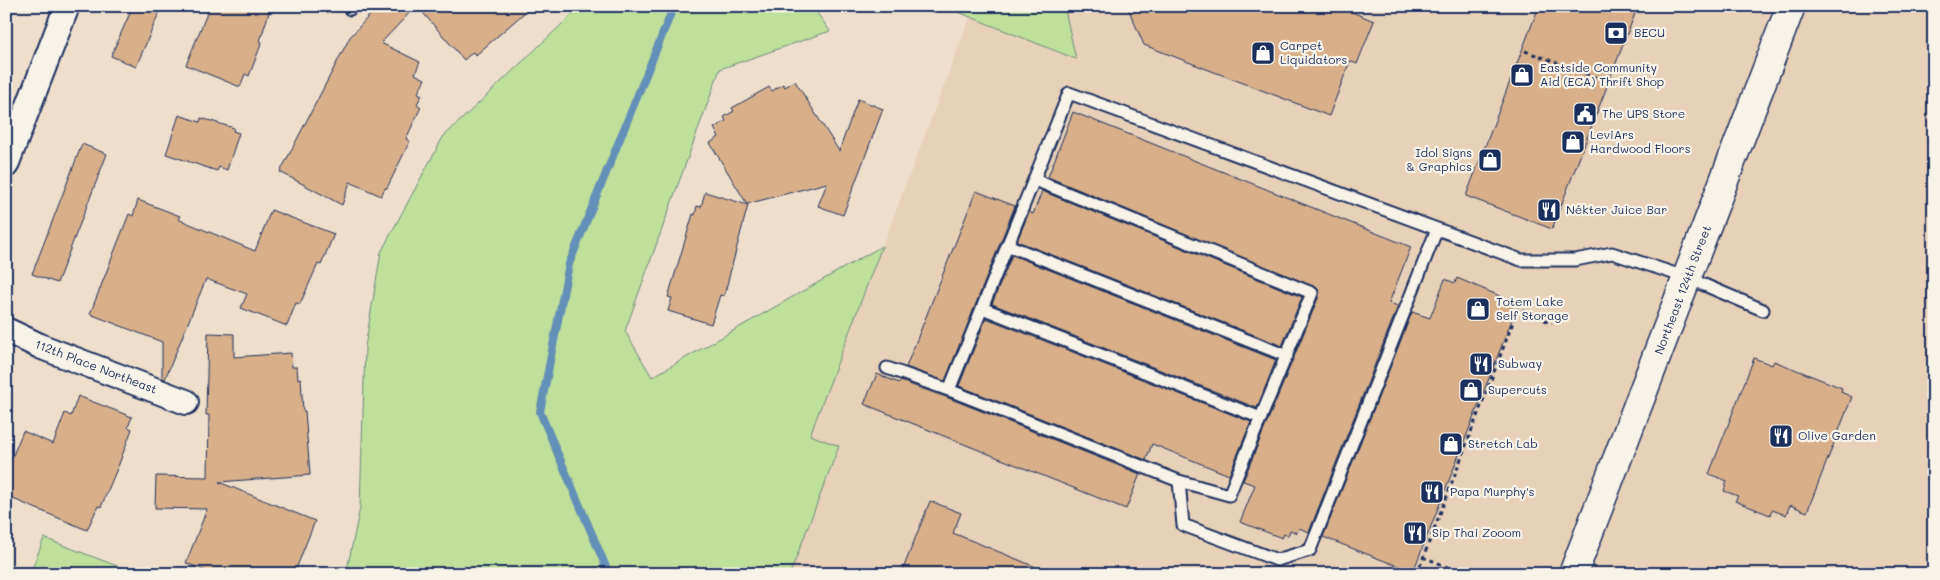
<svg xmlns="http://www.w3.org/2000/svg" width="1940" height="580" viewBox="0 0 1940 580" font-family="Mali,sans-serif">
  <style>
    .built { fill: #e7d1b8 }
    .green { fill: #bee09a; stroke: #6c887c }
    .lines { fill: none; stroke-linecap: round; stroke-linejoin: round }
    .stream { stroke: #6490b9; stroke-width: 8 }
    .building { fill: #d8af89; stroke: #1b2f5e }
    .service-casing { stroke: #1b2f5e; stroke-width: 15 }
    .minor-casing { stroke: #1b2f5e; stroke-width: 28 }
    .secondary-casing { stroke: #1b2f5e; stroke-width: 31 }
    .path { stroke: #1b2f5e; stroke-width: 3; stroke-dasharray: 4 4; stroke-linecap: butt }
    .service { stroke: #f7f3e8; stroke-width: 11 }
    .minor { stroke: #f7f3e8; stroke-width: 24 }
    .secondary { stroke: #f7f3e8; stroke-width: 28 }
    .labels { text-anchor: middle; stroke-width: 4.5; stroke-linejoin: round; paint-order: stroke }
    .poi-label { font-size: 12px; fill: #1b2f5e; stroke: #f7f3e8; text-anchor: start }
    .street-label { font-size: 12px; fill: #1b2f5e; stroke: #f7f3e8 }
  </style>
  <rect width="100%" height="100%" fill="#eedfcc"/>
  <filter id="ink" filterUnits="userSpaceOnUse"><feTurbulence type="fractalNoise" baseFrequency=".02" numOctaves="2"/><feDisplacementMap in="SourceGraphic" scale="10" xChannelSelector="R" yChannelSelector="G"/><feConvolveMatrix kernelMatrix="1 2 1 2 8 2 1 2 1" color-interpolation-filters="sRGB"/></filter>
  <g filter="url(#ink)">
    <path class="built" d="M 1064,6 L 1934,6 L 1934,574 L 790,574 L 839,447 L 810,435 L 970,17 L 1075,59 Z"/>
    <path class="green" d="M 581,6 L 812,6 L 830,31 L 720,69 L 625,331 L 652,377 L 882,246 L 810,435 L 839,446 L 790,574 L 346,574 L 360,508 L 365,347 L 381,252 L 443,137 Z
      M 943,6 L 1064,6 L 1076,59 Z
      M 44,538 L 138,574 L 30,574 Z"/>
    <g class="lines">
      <path class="stream" d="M 609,574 L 540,412 L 569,264 L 674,6"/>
    </g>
    <path class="building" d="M 133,6 L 162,6 L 136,67 L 111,56 Z
      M 210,6 L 271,6 L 260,41 L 262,42 L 249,76 L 245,74 L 240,87 L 186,65 Z
      M 378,6 L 416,6 L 381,43 L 420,62 L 415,74 L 425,79 L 418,93 L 422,95 L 417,104 L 421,107 L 406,139 L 410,141 L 387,188 L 385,188 L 381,196 L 350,182 L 342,205 L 280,172 L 350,37 Z
      M 417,6 L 532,6 L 476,55 L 473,52 L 464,60 Z
      M 1127,6 L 1337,6 L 1374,21 L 1357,64 L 1350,61 L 1329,116 L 1144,45 Z
      M 1539,6 L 1638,6 L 1552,229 L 1466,196 Z
      M 795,81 L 839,151 L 858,99 L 883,109 L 843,215 L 818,206 L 827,183 L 747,204 L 710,143 L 719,137 L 714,128 L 726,121 L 724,117 L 734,111 L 732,108 L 769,87 L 772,91 L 783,84 L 785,87 Z
      M 1073,112 L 1411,247 L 1389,303 L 1398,306 L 1309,532 L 1299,528 L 1297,533 L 1290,530 L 1288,536 L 1284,534 L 1282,538 L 1240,522 L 1255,485 L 1243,481 L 1319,296 L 1318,289 L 1048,177 Z
      M 179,115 L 200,122 L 201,118 L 234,128 L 233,131 L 239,133 L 227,170 L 219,167 L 217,171 L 166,154 Z
      M 82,144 L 107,154 L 57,283 L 32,274 Z
      M 976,191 L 1015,206 L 945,381 L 906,367 Z
      M 1042,191 L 1302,297 L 1282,346 L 1017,241 L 1029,212 L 1033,214 Z
      M 705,192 L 748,205 L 724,296 L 720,295 L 711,324 L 668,311 L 672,298 L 668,297 L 693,214 L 695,215 L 697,206 L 701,207 Z
      M 138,200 L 180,216 L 178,219 L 255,251 L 271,210 L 334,234 L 321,265 L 318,264 L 300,304 L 296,303 L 287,326 L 241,308 L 247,294 L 206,279 L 165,379 L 162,378 L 162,342 L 90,314 L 129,214 L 133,216 Z
      M 1012,255 L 1276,360 L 1257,408 L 992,304 Z
      M 1457,278 L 1514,302 L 1511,310 L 1515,312 L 1413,572 L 1323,537 L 1412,312 L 1430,318 L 1445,279 L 1455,283 Z
      M 986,318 L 1251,422 L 1229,475 L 1152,444 L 1146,460 L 959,386 Z
      M 208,333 L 234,334 L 234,357 L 291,353 L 292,367 L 297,367 L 298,379 L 301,378 L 303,411 L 305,411 L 310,475 L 219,482 L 315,521 L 294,574 L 214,574 L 186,563 L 207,509 L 155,508 L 156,476 L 208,477 L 209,415 L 206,415 Z
      M 1754,358 L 1772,365 L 1774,361 L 1842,388 L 1841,392 L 1852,397 L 1807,512 L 1790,505 L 1786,515 L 1772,510 L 1770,515 L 1735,501 L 1738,496 L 1724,491 L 1727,481 L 1709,474 Z
      M 877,374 L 899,383 L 900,381 L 946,397 L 1140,474 L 1126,509 L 864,404 Z
      M 78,396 L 132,417 L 128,427 L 132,429 L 119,464 L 101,507 L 98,506 L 87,530 L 6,496 L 6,472 L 23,431 L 53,444 L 65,413 L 71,416 Z
      M 930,501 L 961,513 L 953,533 L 1053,574 L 901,574 Z"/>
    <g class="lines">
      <g class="service-casing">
        <path id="service" d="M 348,6 L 350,9
          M 1035,180 L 1312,293 L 1229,495 L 1179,481
          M 1007,245 L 1287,356
          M 982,308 L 1261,418
          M 887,368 L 949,390 L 1069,93 L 1521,260 L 1575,260 L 1612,253 L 1688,278 L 1763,310
          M 949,390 L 1179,481 L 1183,525 L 1277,560 L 1310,550 L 1437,229"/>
      </g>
      <g class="minor-casing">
        <path id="minor" d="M 6,165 L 67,6
          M 6,330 L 42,347 L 186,402"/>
      </g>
      <g class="secondary-casing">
        <path id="secondary" d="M 1573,574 L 1791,6"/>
      </g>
      <path class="path" d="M 1525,51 L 1605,81
        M 1423,557 L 1458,571
        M 1417,574 L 1518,309 L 1552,323"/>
      <use href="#service" class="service"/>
      <use href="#minor" class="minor"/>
      <use href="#secondary" class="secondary"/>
    </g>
  </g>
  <defs>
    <g id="bank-square" transform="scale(1.25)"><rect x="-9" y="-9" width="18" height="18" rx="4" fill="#1b2f5e" stroke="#f7f3e8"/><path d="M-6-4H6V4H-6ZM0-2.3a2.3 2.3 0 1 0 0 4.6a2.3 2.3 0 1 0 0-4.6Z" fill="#fff"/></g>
    <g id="shop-square" transform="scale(1.25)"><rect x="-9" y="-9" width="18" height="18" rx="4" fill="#1b2f5e" stroke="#f7f3e8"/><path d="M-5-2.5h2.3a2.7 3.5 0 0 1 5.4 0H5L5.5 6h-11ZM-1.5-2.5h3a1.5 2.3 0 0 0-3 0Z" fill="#fff"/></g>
    <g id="civic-square" transform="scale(1.25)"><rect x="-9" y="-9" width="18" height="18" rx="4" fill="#1b2f5e" stroke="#f7f3e8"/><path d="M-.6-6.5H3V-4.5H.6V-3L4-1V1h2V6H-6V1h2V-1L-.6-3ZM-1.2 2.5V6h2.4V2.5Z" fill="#fff"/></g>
    <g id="restaurant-square" transform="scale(1.25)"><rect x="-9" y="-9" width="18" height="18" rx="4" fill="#1b2f5e" stroke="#f7f3e8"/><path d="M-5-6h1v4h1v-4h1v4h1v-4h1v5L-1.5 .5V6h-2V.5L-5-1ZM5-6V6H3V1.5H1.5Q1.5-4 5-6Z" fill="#fff"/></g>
  </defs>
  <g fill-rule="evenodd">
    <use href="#bank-square" x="1616" y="33"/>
    <use href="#shop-square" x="1263" y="53"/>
    <use href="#shop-square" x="1522" y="75"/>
    <use href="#civic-square" x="1585" y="114"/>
    <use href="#shop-square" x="1573" y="142"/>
    <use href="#shop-square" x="1490" y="160"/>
    <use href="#restaurant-square" x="1549" y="210"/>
    <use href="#shop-square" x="1478" y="309"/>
    <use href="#restaurant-square" x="1481" y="364"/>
    <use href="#shop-square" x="1471" y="390"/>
    <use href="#restaurant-square" x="1781" y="436"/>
    <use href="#shop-square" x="1451" y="444"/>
    <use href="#restaurant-square" x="1432" y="492"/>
    <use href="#restaurant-square" x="1415" y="533"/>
  </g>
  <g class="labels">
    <g class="poi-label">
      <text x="1634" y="37">BECU</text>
      <text x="1280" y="50">Carpet<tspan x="1280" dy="14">Liquidators</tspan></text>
      <text x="1540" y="72">Eastside Community<tspan x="1540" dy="14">Aid (ECA) Thrift Shop</tspan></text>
      <text x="1602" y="118">The UPS Store</text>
      <text x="1590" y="139">LeviArs<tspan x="1590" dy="14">Hardwood Floors</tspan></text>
      <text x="1472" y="157" text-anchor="end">Idol Signs<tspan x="1472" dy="14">&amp; Graphics</tspan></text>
      <text x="1566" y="214">Nékter Juice Bar</text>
      <text x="1496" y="306">Totem Lake<tspan x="1496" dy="14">Self Storage</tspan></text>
      <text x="1498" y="368">Subway</text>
      <text x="1488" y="394">Supercuts</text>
      <text x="1798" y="440">Olive Garden</text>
      <text x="1468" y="448">Stretch Lab</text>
      <text x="1450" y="496">Papa Murphy's</text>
      <text x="1432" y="537">Sip Thai Zooom</text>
    </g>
    <g class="street-label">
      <text transform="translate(1683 290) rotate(-69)" y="4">Northeast 124th Street</text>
      <text transform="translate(96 367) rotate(21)" y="4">112th Place Northeast</text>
    </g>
  </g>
  <rect width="1940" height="580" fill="none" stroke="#f7f3e8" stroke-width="25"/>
  <rect x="12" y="12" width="1915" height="555" fill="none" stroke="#1b2f5e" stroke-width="2" filter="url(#ink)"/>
</svg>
